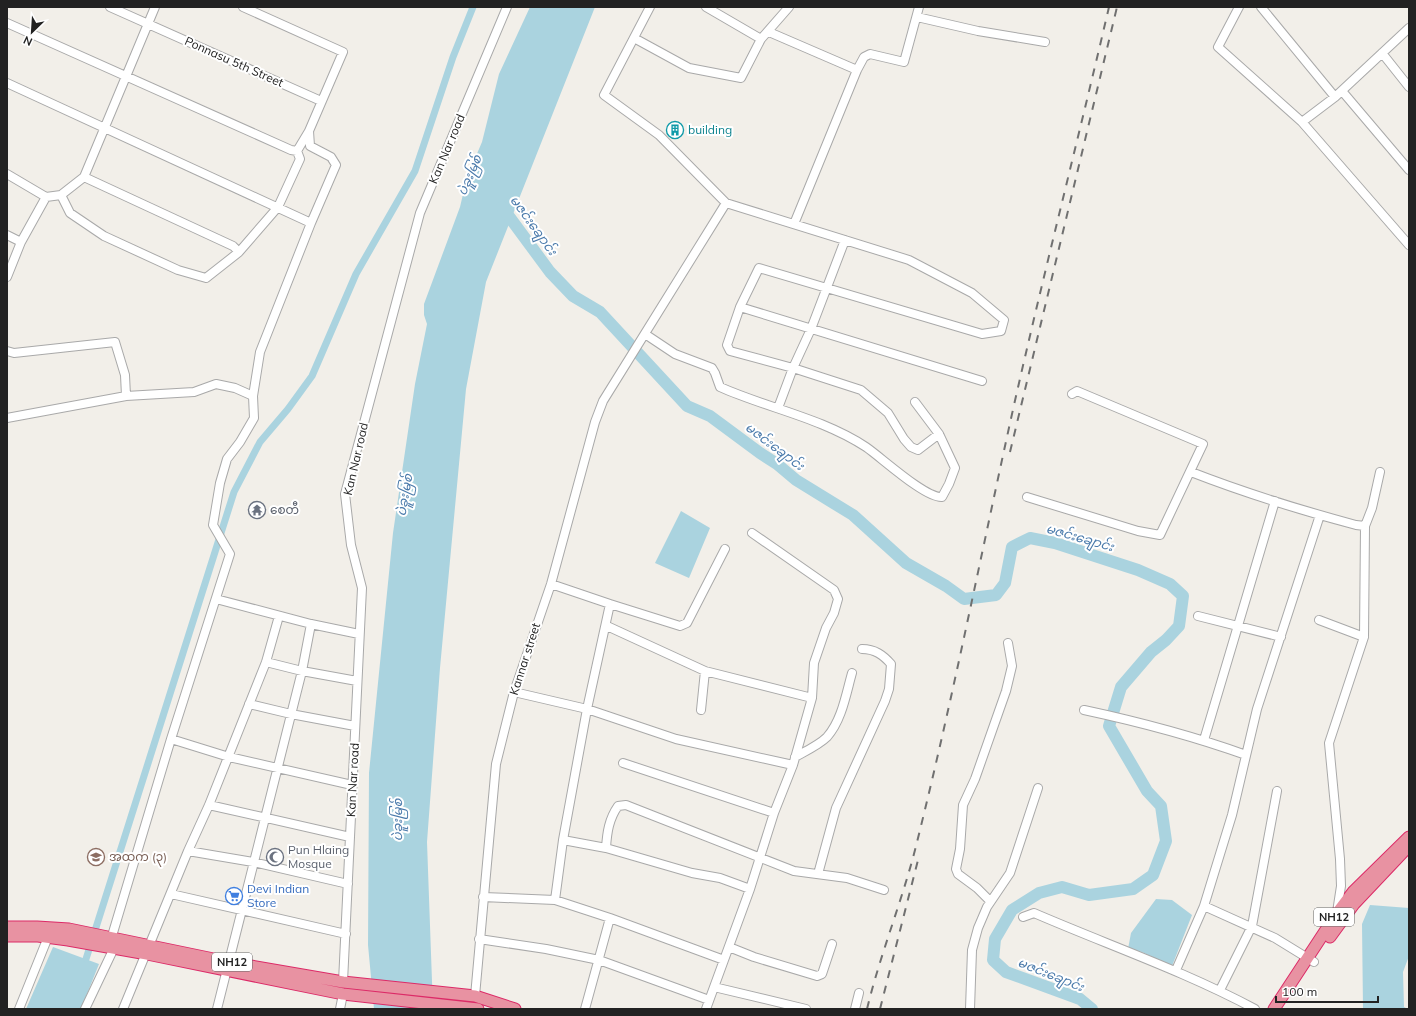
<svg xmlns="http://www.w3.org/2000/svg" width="1416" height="1016" viewBox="0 0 1416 1016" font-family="Mulish,'Noto Sans Myanmar',sans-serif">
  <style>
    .water { fill: #aad3df }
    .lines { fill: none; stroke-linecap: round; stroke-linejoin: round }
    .canal { stroke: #aad3df; stroke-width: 7 }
    .river { stroke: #aad3df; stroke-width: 12 }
    .minor-casing { stroke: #a9a9a9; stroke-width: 10 }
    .highway-casing { stroke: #dc2a67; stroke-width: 13 }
    .minor { stroke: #fff; stroke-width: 8 }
    .highway { stroke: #e892a2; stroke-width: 11 }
    .rail { stroke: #707070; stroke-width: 2; stroke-dasharray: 8 8; stroke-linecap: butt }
    .labels { text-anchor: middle; stroke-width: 4; stroke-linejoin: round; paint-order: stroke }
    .shield { fill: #fff; stroke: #646464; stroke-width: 1 }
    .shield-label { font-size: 11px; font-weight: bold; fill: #222 }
    .street-label { font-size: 12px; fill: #222; stroke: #fff }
    .culture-label { font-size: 12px; fill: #0d838f; stroke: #fff; text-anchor: start }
    .worship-label { font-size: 12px; fill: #5b616d; stroke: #fff; text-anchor: start }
    .education-label { font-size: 12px; fill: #785e54; stroke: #fff; text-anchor: start }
    .shop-label { font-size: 12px; fill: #366cbe; stroke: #fff; text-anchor: start }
    .water-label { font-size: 13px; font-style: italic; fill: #4a7aab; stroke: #fff }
  </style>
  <rect width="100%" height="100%" fill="#f2efe9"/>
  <path class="water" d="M 530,7 L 595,7 L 486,282 L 466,389 L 440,668 L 427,842 L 433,1009 L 374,1009 L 368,945 L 369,773 L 393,533 L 415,384 L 427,324 L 424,315 L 424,304 L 460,207 L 467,177 L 482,142 L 499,74 Z
    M 681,511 L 710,528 L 689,578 L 655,563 Z
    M 1156,899 L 1172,900 L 1192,915 L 1172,966 L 1142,952 L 1128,949 L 1131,933 Z
    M 1370,905 L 1409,908 L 1409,956 L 1403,972 L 1404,1007 L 1408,1009 L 1363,1009 L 1362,924 Z
    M 53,947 L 99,964 L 81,1009 L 26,1009 Z"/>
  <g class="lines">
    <path class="canal" d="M 86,959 L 234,492 L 260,442 L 288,409 L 312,376 L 356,274 L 415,171 L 453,57 L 473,7"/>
    <path class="river" d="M 502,207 L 550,272 L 573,296 L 600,312 L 687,406 L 710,416 L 760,453 L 777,464 L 796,480 L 853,515 L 906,563 L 946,586 L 964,599 L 996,595 L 1005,583 L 1012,547 L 1030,538 L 1055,543 L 1138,570 L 1170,584 L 1183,596 L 1179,626 L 1166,640 L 1151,652 L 1121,687 L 1109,726 L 1147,791 L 1161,806 L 1166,841 L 1153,875 L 1133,889 L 1089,895 L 1062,887 L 1039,893 L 1012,910 L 995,939 L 993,960 L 1006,972 L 1080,999 L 1092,1009"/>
    <g class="minor-casing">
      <path id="minor" d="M 110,7 L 321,101
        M 243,7 L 343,52 L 309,131 L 310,146 L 331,157 L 336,165 L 311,223
        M 650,7 L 604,95 L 659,135 L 726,203
        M 706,7 L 761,39
        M 1239,7 L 1218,47 L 1302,122 L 1409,245
        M 1261,7 L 1335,97
        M 917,17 L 978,31 L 1045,42
        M 7,23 L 291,150 L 297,151 L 309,131
        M 769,32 L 857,70 L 794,224
        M 634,38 L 689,68 L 741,78 L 761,39 L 789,7
        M 1382,53 L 1409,87
        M 857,70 L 864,57 L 870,54 L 904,62 L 919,7
        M 7,83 L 311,223 L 260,352 L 253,396 L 254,418 L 240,442 L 227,459 L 220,483 L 213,525 L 230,554 L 171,739 L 112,936
        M 1342,91 L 1409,170
        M 1302,122 L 1335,97 L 1409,28
        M 7,174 L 46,197 L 61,195 L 84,177 L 155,7
        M 84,177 L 233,246 L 239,252
        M 61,195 L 70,213 L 104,236 L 178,270 L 206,278 L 239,252 L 278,207 L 300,159 L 297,151
        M 7,235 L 21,242
        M 7,277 L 21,242 L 46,197
        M 740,307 L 982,381
        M 645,334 L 675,354 L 712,368 L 715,373 L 720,387 C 767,408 822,418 866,447 C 882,458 925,498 942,497 L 949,484 L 955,468 L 939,434 L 915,402
        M 7,351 L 14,353 L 115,342 L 125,375 L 126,396
        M 778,408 L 793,368 L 811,329 L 845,240
        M 7,418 L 126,396 L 194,392 L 216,384 L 235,388 L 253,396
        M 1191,472 C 1245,493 1300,510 1356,525 L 1365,526 L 1364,637 L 1329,743 L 1340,859 L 1341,886 L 1337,912
        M 1027,497 L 1138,531 L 1160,535 L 1203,444 L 1077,391 L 1072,394
        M 1365,526 L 1372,508 L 1380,472
        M 551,584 L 610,604 L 587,709 L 563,840 L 555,900
        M 216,599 L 311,624 L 359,634
        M 610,604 L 680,626 L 687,623 L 725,549
        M 1198,616 L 1281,637
        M 1319,620 L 1364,637
        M 607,626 L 705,671 L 812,698
        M 266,662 L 302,671 L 357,681
        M 514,692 L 587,709 L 676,739 L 793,765
        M 249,704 L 291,714 L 355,726
        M 701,710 L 705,671
        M 1084,710 C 1140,722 1193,736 1246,755
        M 171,739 L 229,757 L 352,785
        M 1204,740 L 1275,501
        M 795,757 C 806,751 819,745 827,737 C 842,720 846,694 852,673
        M 623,763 L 774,813
        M 209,805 L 350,837
        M 563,840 L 606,848
        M 188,851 L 253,862 L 348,884
        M 818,874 L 836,808 L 885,701 L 889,689 L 891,664 C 883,655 875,649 862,649
        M 750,889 L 720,878 L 692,873 L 606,848 C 607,832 609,819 618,806 L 626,805 L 794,871 L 847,878 L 884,890
        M 171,894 L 346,934
        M 483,897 L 555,900 L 610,918 L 724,960
        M 990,901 L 977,888 L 958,874 L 956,869 L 960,849 L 963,805 L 975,779 L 1006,691 L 1012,666 L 1008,643
        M 1204,906 L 1275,938 L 1314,962
        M 1023,917 L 1034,913 C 1108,945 1184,971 1255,1009
        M 479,939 L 546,949 L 599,960 L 709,1000
        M 729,947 L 754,957 L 817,976 L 822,974 L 832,944
        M 1176,970 L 1204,906 L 1232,815 L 1257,709 L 1320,515
        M 343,982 L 362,588 L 351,545 L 345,494 L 420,213 L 507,7
        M 714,987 L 806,1009
        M 1220,990 L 1252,926 L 1277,791
        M 475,996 L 496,764 L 514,692 L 551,584 L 595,422 L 603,401 L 726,203 L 909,260 L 972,293 L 1004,320 L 1001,331 L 982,334 L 759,268 L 740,307 L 727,345 L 730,351 L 793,368 L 861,390 L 888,413 L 904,439 L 911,447 L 918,450 L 939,434
        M 19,1009 L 48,937
        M 85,1009 L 114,948
        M 123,1009 L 188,851 L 209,805 L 266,662 L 279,616
        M 217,1009 L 302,671 L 311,624
        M 340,1009 L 343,994
        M 585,1009 L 610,918
        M 706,1009 L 750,889 L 774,813 L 793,765 L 812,698 L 814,663 L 826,628 L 834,613 L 838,599 L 834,590 L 752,533
        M 855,1009 L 859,993
        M 970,1009 L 972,950 L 978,928 L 987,907 L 1010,873 L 1038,788"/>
    </g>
    <g class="highway-casing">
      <path id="highway" d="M 7,927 L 37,927 L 69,929 L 228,962 L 343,982 L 475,996 L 515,1009
        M 7,936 L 38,936 L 68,940 L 147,954 L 343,994 L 478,1009
        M 1330,937 L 1354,904 L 1405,850
        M 1274,1009 L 1337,913 L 1353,892 L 1409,837"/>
    </g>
    <use href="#minor" class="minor"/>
    <use href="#highway" class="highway"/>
    <path class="rail" d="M 1010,452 L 1117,7
      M 867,1009 C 880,955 901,904 915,850 C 952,703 981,554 1014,405 C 1044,272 1078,140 1109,7
      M 880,1009 L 918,860"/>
  </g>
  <defs>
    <g id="building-ring" transform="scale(0.9)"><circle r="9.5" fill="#fff" stroke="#0f9aa8" stroke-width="1.5"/><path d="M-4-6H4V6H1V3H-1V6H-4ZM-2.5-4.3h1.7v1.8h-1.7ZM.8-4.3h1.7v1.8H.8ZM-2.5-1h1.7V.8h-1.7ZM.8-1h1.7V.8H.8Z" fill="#0f9aa8"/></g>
    <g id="temple-ring" transform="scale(0.9)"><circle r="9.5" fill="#fff" stroke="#6b7280" stroke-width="1.5"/><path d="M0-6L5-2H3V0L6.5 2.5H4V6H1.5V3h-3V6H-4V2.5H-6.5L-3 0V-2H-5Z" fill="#6b7280"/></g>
    <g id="school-ring" transform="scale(0.9)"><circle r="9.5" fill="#fff" stroke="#8d6e63" stroke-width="1.5"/><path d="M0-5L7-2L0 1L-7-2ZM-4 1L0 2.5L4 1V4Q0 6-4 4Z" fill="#8d6e63"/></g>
    <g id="mosque-ring" transform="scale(0.9)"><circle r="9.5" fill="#fff" stroke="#6b7280" stroke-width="1.5"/><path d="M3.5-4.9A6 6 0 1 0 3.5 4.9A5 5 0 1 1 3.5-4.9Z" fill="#6b7280"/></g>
    <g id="supermarket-ring" transform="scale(0.9)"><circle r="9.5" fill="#fff" stroke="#3f7fe0" stroke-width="1.5"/><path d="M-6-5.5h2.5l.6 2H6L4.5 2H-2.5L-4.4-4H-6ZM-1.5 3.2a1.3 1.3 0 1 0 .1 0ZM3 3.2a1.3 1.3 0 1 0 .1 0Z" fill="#3f7fe0"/></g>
  </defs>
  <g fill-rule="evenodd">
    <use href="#building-ring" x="675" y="130"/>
    <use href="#temple-ring" x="257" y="510"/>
    <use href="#school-ring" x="96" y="857"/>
    <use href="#mosque-ring" x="275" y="857"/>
    <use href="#supermarket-ring" x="234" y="896"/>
  </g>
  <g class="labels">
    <g class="shield">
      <rect x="1314" y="908" width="40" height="18" rx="3"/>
      <rect x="212" y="953" width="40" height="18" rx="3"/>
    </g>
    <g class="shield-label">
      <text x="1334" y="921">NH12</text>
      <text x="232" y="966">NH12</text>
    </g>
    <g class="street-label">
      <text transform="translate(234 62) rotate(24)" y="4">Ponnasu 5th Street</text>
      <text transform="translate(447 149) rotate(-67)" y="4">Kan Nar road</text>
      <text transform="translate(356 459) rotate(-77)" y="4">Kan Nar road</text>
      <text transform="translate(525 659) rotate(-72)" y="4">Kannar street</text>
      <text transform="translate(353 780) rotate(-87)" y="4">Kan Nar road</text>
    </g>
    <g class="culture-label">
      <text x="688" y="134">building</text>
    </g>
    <g class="worship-label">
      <text x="270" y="514">စေတီ</text>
      <text x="288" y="854">Pun Hlaing<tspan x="288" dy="14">Mosque</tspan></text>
    </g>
    <g class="education-label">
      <text x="109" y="861">အထက (၃)</text>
    </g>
    <g class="shop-label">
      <text x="247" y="893">Devi Indian<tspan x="247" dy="14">Store</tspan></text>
    </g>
    <g class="water-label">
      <text transform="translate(469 175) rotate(-67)" y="5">ပဲခူးမြစ်</text>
      <text transform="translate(534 225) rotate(54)" y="5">မဇင်းချောင်း</text>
      <text transform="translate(775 446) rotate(37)" y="5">မဇင်းချောင်း</text>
      <text transform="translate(404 495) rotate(-80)" y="5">ပဲခူးမြစ်</text>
      <text transform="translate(1080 537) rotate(16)" y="5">မဇင်းချောင်း</text>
      <text transform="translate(397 820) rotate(-90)" y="5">ပဲခူးမြစ်</text>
      <text transform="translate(1051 974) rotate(22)" y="5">မဇင်းချောင်း</text>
    </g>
  </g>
  <rect width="1416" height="1016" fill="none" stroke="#222222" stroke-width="16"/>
  <g transform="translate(32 32) rotate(205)" stroke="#ffffff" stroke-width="3" paint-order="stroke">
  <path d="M0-3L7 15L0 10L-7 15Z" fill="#222222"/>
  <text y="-6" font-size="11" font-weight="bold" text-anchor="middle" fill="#222222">N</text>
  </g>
  <path d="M1276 996v6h102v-6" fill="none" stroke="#222222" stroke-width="2"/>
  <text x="1282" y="996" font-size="12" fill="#222222" stroke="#ffffff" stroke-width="3" paint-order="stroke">100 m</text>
</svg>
